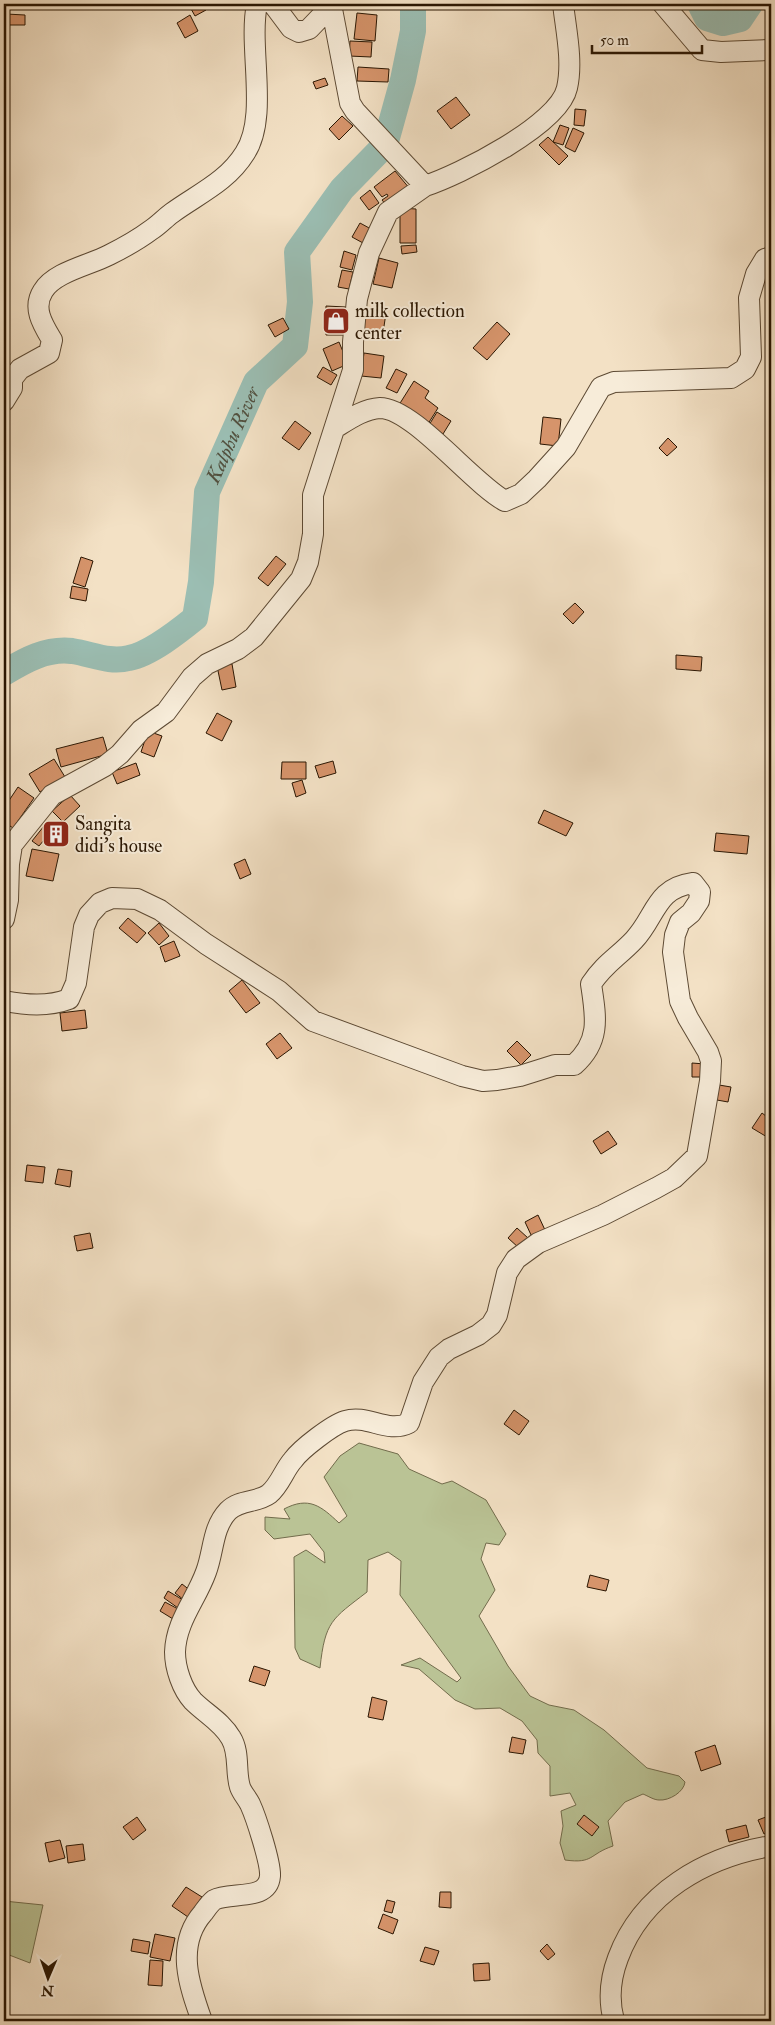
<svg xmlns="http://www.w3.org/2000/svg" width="775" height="2025" viewBox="0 0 775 2025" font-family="'IM FELL Double Pica',serif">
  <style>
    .green { fill: #bac395; stroke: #726c4c }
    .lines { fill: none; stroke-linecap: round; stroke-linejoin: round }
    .river { stroke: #9bbeb3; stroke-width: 26 }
    .building { fill: #d6946b; stroke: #2a1602 }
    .minor-casing { stroke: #5c4933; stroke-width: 22 }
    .minor { stroke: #f7ecd9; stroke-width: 20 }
    .labels { text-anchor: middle; stroke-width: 4; stroke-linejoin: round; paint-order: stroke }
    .poi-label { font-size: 19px; fill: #2a1602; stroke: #f7ecd9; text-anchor: start }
    .water-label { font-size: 20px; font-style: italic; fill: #525140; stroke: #f7ecd9 }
  </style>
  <rect width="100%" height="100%" fill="#f3e1c5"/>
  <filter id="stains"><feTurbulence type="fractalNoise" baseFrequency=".004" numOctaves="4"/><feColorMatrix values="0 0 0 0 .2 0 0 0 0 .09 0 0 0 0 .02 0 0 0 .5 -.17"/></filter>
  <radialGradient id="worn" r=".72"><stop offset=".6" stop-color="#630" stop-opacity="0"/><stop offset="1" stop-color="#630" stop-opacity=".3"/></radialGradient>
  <path class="green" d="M 359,1443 L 398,1454 L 409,1469 L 442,1484 L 452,1481 L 486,1500 L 506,1534 L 499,1545 L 486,1543 L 481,1559 L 495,1590 L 479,1616 L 508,1666 L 530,1696 L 549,1705 L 574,1710 L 604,1730 L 647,1768 L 679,1776 L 685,1782 C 684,1792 669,1801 659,1800 C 654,1800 648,1796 643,1794 L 625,1802 L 608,1821 L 613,1846 C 589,1854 594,1864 565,1860 L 560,1843 L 563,1826 L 561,1811 L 576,1805 L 570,1793 L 550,1796 L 550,1766 L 538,1753 L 537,1740 L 522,1721 L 500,1708 L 475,1709 L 455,1700 L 419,1669 L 401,1665 L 420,1658 L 457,1682 L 461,1678 L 400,1595 L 401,1561 L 388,1552 L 368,1560 L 367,1592 C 332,1619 325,1621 320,1668 L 300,1659 L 295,1648 L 294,1557 L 306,1550 L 325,1563 L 324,1552 L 310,1534 L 274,1539 L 265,1530 L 265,1517 L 290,1519 L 284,1509 C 309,1496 321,1506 339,1523 L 347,1516 L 324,1477 L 340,1456 Z
    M 4,1901 L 43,1905 L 30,1963 L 4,1953 Z"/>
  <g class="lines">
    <g class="river">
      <path d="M 700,4 L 707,18 L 723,23 L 740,19 L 750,4"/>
      <path id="s1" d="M 4,673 C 25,660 47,648 72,651 C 92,654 109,663 129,658 C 150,654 179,631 195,618 L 201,582 L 207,492 L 256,382 L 295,346 L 300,302 L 297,252 L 342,189 L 385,145 L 403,80 L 413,31 L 413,4"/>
    </g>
  </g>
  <path class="building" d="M 196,4 L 202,4 L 206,10 L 195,16 L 190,7 Z
    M 357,13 L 377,15 L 375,41 L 354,39 Z
    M 6,14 L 25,15 L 25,25 L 6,25 Z
    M 190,15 L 198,31 L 185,38 L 177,23 Z
    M 350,41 L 372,42 L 371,57 L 349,56 Z
    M 358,67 L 389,69 L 388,82 L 357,81 Z
    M 325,78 L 328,85 L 316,89 L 313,82 Z
    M 456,97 L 470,115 L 451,129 L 437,111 Z
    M 575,109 L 586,110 L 584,126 L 574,125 Z
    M 342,116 L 353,126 L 339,140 L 329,129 Z
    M 560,125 L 569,128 L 563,145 L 553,142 Z
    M 573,128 L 584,133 L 575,152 L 565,147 Z
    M 548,137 L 568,156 L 559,165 L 539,145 Z
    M 395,171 L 410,189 L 387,206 L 382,200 L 388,196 L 387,194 L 382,197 L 374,187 Z
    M 370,190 L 379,203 L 369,210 L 360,198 Z
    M 400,208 L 416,209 L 416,243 L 400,243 Z
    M 360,223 L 371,229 L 363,243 L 352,237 Z
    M 416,245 L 417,252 L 402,254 L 401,246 Z
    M 344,251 L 356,255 L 352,270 L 340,267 Z
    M 379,258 L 398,263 L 392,288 L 373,284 Z
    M 342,270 L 353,272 L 349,289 L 338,287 Z
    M 326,306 L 346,307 L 345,335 L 326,335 Z
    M 363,309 L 386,313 L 383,333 L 360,329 Z
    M 283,318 L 289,329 L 275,337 L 268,325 Z
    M 497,322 L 510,334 L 487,360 L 473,348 Z
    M 339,342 L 348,364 L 332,371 L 323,349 Z
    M 364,353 L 384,356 L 381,378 L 361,376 Z
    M 323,367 L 337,375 L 331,385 L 317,377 Z
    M 396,369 L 407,374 L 397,393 L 386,388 Z
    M 414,381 L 429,391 L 425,398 L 438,408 L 426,427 L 397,408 Z
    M 437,412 L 451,421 L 443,434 L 429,425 Z
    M 543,417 L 561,419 L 558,446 L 540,444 Z
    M 295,421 L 311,433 L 299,450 L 282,438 Z
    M 668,438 L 677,447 L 667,456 L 659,448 Z
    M 276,556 L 286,564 L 268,586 L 258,578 Z
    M 81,557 L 93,561 L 85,587 L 73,583 Z
    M 72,586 L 88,589 L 86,601 L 70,598 Z
    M 575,603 L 584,612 L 573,624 L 563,614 Z
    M 676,655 L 702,657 L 701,671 L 676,669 Z
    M 232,664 L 236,687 L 222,690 L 217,666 Z
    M 217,713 L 232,721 L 222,741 L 206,733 Z
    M 148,731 L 162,736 L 154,757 L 141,752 Z
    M 103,737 L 108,754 L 61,767 L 56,749 Z
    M 54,759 L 65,777 L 40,792 L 29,774 Z
    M 333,761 L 336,773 L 319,778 L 315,766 Z
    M 282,762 L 306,762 L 306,779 L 281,779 Z
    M 136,763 L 140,775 L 117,784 L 112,772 Z
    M 302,780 L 306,793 L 296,797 L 292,783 Z
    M 18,787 L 34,798 L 13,828 L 4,822 L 4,808 Z
    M 70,795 L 80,806 L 63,822 L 52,811 Z
    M 544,810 L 573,823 L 566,836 L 538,823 Z
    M 48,821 L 55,827 L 39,846 L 32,841 Z
    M 57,825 L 64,830 L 56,843 L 49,838 Z
    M 716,833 L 749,836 L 747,854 L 714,851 Z
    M 32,849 L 59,854 L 53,881 L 26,876 Z
    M 245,859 L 251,874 L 240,879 L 234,864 Z
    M 128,918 L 146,933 L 137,943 L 119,928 Z
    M 159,923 L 169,936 L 159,945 L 148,933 Z
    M 174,941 L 180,956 L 165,962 L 160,947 Z
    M 242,980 L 260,1003 L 246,1013 L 229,991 Z
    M 85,1010 L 87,1028 L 62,1031 L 60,1013 Z
    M 280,1033 L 292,1048 L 277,1059 L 266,1044 Z
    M 517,1041 L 531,1055 L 521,1065 L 507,1051 Z
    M 692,1063 L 705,1064 L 705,1077 L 692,1077 Z
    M 719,1085 L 731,1087 L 728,1102 L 717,1100 Z
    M 762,1113 L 771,1120 L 771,1131 L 767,1137 L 752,1128 Z
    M 608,1131 L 617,1144 L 601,1154 L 593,1141 Z
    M 27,1165 L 45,1167 L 43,1183 L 25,1181 Z
    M 58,1169 L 72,1171 L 70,1187 L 55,1184 Z
    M 538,1215 L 545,1230 L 532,1237 L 525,1222 Z
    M 517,1228 L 528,1238 L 519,1248 L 508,1238 Z
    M 90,1233 L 93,1248 L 77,1251 L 74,1236 Z
    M 514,1410 L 529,1421 L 519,1435 L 504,1424 Z
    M 590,1575 L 609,1580 L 606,1591 L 587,1587 Z
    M 182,1584 L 191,1591 L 184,1600 L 175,1593 Z
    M 168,1591 L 183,1600 L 178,1608 L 164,1598 Z
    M 165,1602 L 178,1609 L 173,1619 L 160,1611 Z
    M 254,1666 L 270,1671 L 265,1686 L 249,1681 Z
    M 372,1697 L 387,1701 L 383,1720 L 368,1717 Z
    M 512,1737 L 526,1740 L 523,1754 L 509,1752 Z
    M 715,1745 L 721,1764 L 701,1771 L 695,1752 Z
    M 584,1815 L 599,1827 L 592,1836 L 577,1824 Z
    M 771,1815 L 771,1831 L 764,1834 L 758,1820 Z
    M 137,1817 L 146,1830 L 133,1840 L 123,1827 Z
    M 746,1825 L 749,1837 L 729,1842 L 726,1830 Z
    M 60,1840 L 65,1858 L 49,1862 L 45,1843 Z
    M 83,1844 L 85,1860 L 68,1863 L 66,1846 Z
    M 186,1887 L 202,1897 L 188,1917 L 172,1906 Z
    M 440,1892 L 451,1892 L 451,1908 L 439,1907 Z
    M 387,1900 L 395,1902 L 392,1913 L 384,1911 Z
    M 383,1914 L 398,1920 L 393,1934 L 378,1928 Z
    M 155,1934 L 175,1938 L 170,1961 L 150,1957 Z
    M 133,1939 L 150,1942 L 148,1954 L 131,1951 Z
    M 547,1944 L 555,1954 L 548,1960 L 540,1951 Z
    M 425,1947 L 439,1951 L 434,1965 L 420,1961 Z
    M 150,1960 L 163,1961 L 162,1986 L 148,1985 Z
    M 489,1963 L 490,1980 L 474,1981 L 473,1964 Z"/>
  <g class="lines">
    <g class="minor-casing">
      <path id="minor" d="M 273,4 L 291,28 L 299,32 L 309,29 L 332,5
        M 331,4 L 350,103 L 355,111 L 425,186 C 459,175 559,125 567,88 C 573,62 566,30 563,4
        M 663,4 L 702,50 L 721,52 L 771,50
        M 4,401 L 12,388 L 12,379 L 20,369 L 49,353 L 52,340 C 43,325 32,308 43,291 C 54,272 90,265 109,255 C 123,248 139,239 151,230 C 159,225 165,218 172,213 C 198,194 227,182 245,153 C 269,116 248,48 257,4
        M 335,428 C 348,420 363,409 380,408 C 413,408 472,483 505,501 L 521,494 L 537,479 L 566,447 L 601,387 L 614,382 L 731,378 L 745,369 L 751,357 L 749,298 L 756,274 L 765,259 L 771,257
        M 4,919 L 8,900 L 9,864 L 12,845 L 52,795 L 105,766 L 120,754 L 141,730 L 166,712 L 192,677 L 207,664 L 238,649 L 254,637 L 301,579 L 308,562 L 313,534 L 313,495 L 353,370 L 353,342 L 357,299 L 369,253 L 388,212 L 425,186
        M 4,1001 C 26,1005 48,1007 69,999 L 76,983 L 84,927 L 89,915 L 100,903 L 112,898 L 137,899 L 160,910 L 206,944 L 279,991 L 313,1021 L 462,1076 L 483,1081 L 497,1080 L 520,1076 L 555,1065 L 574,1065 C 601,1041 596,1017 591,984 C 605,963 618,957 634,940 C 656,917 655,888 693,883 L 700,892 L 699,901 L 691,913 L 680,922 L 675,935 L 673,952 L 680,1001 L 688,1018 L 708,1052 L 711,1061 L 710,1081 L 697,1156 L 674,1178 L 656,1188 L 603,1215 L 538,1243 L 516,1259 L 507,1273 L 497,1315 L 491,1325 L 478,1335 L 449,1349 L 439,1357 L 423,1382 L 409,1423 C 387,1434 368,1414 345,1421 C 332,1425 301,1449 293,1460 C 284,1470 280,1485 269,1494 C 257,1503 240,1499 228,1511 C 212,1528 214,1551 206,1572 C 196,1600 176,1621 175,1652 C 175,1668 182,1689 193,1701 C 206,1714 222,1722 231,1738 C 240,1753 235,1771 240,1787 C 242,1793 247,1798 250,1804 C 256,1817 271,1863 270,1876 C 268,1902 230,1891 214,1900 C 210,1903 206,1909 203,1913 C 175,1945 189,1985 202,2021
        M 614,2021 C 608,1999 610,1979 618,1958 C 642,1893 705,1857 771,1846"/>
    </g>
    <use href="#minor" class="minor"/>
  </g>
  <defs>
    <g id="shop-square" transform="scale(1.4375)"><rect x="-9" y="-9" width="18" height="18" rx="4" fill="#8f2418" stroke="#f7ecd9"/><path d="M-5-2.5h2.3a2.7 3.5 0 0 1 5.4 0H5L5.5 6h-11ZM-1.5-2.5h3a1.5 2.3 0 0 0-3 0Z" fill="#fff"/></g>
    <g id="building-square" transform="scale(1.4375)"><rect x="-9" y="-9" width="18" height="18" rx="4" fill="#8f2418" stroke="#f7ecd9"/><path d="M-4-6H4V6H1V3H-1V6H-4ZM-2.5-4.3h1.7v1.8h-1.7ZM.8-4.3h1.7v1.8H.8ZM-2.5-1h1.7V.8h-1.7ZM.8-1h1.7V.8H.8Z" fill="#fff"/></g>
  </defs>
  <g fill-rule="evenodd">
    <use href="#shop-square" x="336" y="321"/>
    <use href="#building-square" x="56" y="834"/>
  </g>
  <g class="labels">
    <g class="poi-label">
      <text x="355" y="317">milk collection<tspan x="355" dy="22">center</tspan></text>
      <text x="75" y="830">Sangita<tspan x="75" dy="22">didi's house</tspan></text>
    </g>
    <g class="water-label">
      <text dy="7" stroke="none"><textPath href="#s1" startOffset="398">Kalphu River</textPath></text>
    </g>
  </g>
  <rect width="775" height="2025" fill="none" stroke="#f3e1c5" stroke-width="20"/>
  <rect x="5" y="5" width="765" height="2015" fill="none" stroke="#2a1602" stroke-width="2.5"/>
  <rect x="10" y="10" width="755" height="2005" fill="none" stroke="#2a1602"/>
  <g transform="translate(48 1978) rotate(182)" stroke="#f7ecd9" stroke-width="4" paint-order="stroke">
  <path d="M0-4L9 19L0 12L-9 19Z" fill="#2a1602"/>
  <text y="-8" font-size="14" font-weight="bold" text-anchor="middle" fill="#2a1602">N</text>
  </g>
  <path d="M592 45v8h110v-8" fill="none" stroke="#2a1602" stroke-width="2.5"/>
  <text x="600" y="45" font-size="15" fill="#2a1602" stroke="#f7ecd9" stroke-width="4" paint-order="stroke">50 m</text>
  <rect width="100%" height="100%" filter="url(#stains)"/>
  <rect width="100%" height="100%" fill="url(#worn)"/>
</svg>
